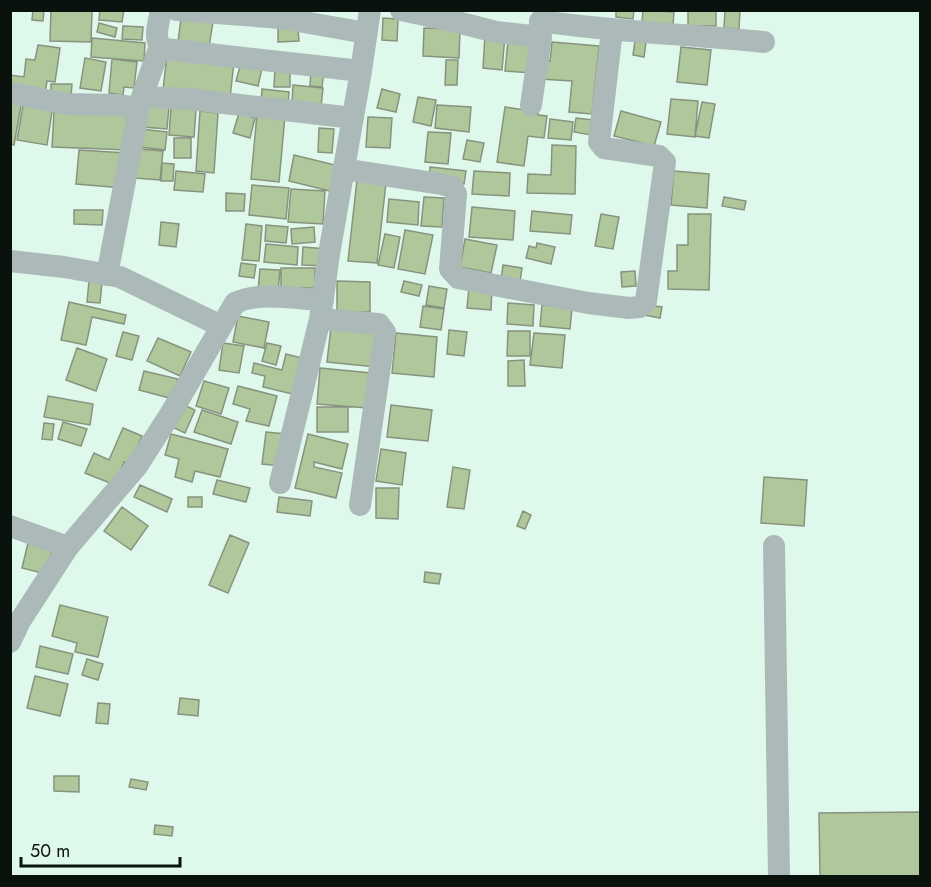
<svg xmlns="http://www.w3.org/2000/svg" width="931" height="887" viewBox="0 0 931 887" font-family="Jost,sans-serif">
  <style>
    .building { fill: #afc89b; stroke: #88937f; stroke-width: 1.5 }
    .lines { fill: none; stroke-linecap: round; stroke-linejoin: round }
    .street { stroke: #acb9b9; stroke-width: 22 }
  </style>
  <rect width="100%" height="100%" fill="#dff8ec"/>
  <path class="building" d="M 33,10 L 44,10 L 43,21 L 32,20 Z
    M 51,10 L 92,11 L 91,42 L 50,41 Z
    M 100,10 L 124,10 L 122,22 L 99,20 Z
    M 616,10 L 634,10 L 633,19 L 616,17 Z
    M 643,10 L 674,12 L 673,25 L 642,22 Z
    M 688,10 L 716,10 L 716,26 L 688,26 Z
    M 725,10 L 740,10 L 739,29 L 724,28 Z
    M 181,18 L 213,22 L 209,47 L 178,42 Z
    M 383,18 L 398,19 L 397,41 L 382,40 Z
    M 99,23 L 117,28 L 115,37 L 97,32 Z
    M 123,26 L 143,27 L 142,40 L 122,39 Z
    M 278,28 L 298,28 L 299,41 L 278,42 Z
    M 424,28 L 460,29 L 459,58 L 423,56 Z
    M 485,35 L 505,36 L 502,70 L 483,68 Z
    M 92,38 L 145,43 L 144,61 L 91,57 Z
    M 508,41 L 536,44 L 533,73 L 505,71 Z
    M 635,41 L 646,42 L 644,57 L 633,55 Z
    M 552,42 L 599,46 L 592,114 L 569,112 L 572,81 L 540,79 L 541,60 L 550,61 Z
    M 38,45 L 60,48 L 55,82 L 47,81 L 45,94 L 10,88 L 10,75 L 24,77 L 26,59 L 35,60 Z
    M 681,47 L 711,50 L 707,85 L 677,82 Z
    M 167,54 L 234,62 L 230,98 L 163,90 Z
    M 85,58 L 106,62 L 101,91 L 80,88 Z
    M 112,59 L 137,62 L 134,88 L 124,87 L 123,95 L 109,93 Z
    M 446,60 L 458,60 L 457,85 L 445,85 Z
    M 241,63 L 262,68 L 258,86 L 236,81 Z
    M 275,68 L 290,68 L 290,87 L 274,87 Z
    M 311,69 L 324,70 L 322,87 L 310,86 Z
    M 51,84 L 72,84 L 71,96 L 51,96 Z
    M 293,85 L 323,88 L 321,107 L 292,104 Z
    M 262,89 L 289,92 L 288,107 L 261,104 Z
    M 382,89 L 400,94 L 396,112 L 377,108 Z
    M 418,97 L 436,100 L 431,126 L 413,122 Z
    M 10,98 L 22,100 L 14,145 L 10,144 Z
    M 671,99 L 698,101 L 695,137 L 667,134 Z
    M 24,100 L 53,105 L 47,145 L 17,140 Z
    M 702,102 L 715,104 L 709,138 L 695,136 Z
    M 145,105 L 169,107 L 167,129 L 143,127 Z
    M 437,105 L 471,107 L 469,132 L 435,128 Z
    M 505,107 L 538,112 L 538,115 L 547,116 L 544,138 L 528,136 L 524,166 L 497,162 Z
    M 171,108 L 196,109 L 194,137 L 169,135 Z
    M 200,111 L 218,113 L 214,173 L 196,171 Z
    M 621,111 L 661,122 L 654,146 L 614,136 Z
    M 54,112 L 130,112 L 128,150 L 52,147 Z
    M 239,113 L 255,118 L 250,138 L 233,133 Z
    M 257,114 L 285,116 L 279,182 L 251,179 Z
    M 368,117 L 392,118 L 390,148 L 366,147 Z
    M 576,118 L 593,120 L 591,135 L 574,132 Z
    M 550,119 L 573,122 L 571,140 L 548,138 Z
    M 319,128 L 334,129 L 332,153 L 318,152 Z
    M 141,129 L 167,132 L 165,150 L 140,147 Z
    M 428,132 L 451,133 L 448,164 L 425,162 Z
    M 174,138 L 191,138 L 191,158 L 174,158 Z
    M 467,140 L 484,143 L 480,162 L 463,159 Z
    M 552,145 L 576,146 L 575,194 L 527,193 L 528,174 L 551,175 Z
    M 138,149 L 163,151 L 160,180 L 135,178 Z
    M 79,150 L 126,153 L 123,188 L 76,184 Z
    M 294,155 L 339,166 L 334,192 L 289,181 Z
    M 162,163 L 174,164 L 173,181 L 161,181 Z
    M 430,167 L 466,171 L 464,184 L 429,180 Z
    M 176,171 L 205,174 L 203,192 L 174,190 Z
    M 474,171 L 510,173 L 509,196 L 472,194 Z
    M 674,171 L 709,174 L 707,208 L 671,205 Z
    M 357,180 L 386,183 L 377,263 L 348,261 Z
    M 252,185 L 289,188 L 286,219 L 249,215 Z
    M 291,189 L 325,191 L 323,224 L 288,222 Z
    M 226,193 L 245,194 L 244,211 L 226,211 Z
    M 424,197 L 444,198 L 442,227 L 421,226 Z
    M 724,197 L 746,201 L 744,210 L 722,206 Z
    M 389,199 L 419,202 L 418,225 L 387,222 Z
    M 472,207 L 515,211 L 513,240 L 469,237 Z
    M 74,210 L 103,210 L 102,225 L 74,224 Z
    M 532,211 L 572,215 L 570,234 L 530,231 Z
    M 601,214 L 619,217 L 613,249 L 595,246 Z
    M 688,214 L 711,214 L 709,290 L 668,289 L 668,271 L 677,271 L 677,245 L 688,245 Z
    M 161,222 L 179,224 L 176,247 L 159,245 Z
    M 246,224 L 262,226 L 259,261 L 242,260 Z
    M 266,225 L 288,227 L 286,243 L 265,241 Z
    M 314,227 L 315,242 L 292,244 L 291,229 Z
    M 405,230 L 433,235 L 425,274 L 398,269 Z
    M 385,234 L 400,237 L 394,268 L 378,265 Z
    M 465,239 L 497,245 L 491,273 L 460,267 Z
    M 537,243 L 555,247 L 551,264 L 526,258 L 529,246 L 536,248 Z
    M 266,244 L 298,247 L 297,265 L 264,262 Z
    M 303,247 L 327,249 L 326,266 L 302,265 Z
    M 241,263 L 256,265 L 254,278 L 239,276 Z
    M 503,265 L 522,268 L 520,282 L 501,280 Z
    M 281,268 L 315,268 L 315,288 L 281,288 Z
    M 260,269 L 280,270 L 278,292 L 258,291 Z
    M 635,271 L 636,286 L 622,287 L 621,272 Z
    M 89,281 L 102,282 L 100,303 L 87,302 Z
    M 337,281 L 370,282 L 370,312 L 337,312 Z
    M 404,281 L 422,285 L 419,296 L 401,292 Z
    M 429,286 L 447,289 L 444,308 L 426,305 Z
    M 469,287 L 492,288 L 491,310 L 467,308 Z
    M 69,302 L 126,315 L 124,324 L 92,317 L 86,345 L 61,340 Z
    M 508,303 L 534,305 L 533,326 L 507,324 Z
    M 542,305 L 572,308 L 570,329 L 540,326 Z
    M 646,305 L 662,307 L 660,318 L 644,315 Z
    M 423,306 L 444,309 L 441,330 L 420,327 Z
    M 238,316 L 269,322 L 264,348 L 233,342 Z
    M 331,327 L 379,331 L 376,367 L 327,362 Z
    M 449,330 L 467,332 L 464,356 L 447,354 Z
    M 508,331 L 530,331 L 530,356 L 507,356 Z
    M 123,332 L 139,336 L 132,360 L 116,356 Z
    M 396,333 L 437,337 L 434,377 L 392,373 Z
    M 534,333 L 565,335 L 562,368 L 530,365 Z
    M 158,338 L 191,352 L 180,376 L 147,361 Z
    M 223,343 L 244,346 L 239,373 L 219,370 Z
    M 267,343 L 281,346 L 276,365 L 262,361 Z
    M 77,348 L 107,359 L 96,391 L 66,380 Z
    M 286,354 L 306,359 L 297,395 L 263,387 L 265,376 L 252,373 L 254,363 L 282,370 Z
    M 524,360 L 525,386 L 508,386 L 508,361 Z
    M 320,368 L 371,373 L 367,408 L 317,404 Z
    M 144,371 L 178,379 L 173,399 L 139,390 Z
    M 204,381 L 229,388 L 221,414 L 196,406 Z
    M 238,386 L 277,396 L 269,426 L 246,421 L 250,409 L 233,404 Z
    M 48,396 L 93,404 L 90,425 L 44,417 Z
    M 182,404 L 195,410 L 185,433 L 172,427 Z
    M 391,405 L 432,410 L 428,441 L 387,437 Z
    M 317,407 L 348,407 L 348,432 L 317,432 Z
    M 202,410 L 238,422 L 231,444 L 194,432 Z
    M 63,422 L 87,429 L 81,446 L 58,439 Z
    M 44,423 L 54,424 L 52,440 L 42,439 Z
    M 123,428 L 142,436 L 130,464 L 124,462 L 115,485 L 85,473 L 94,453 L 109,460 Z
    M 266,432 L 286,434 L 282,466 L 262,464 Z
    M 171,434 L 228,449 L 220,477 L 195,471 L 192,482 L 175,477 L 179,459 L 165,455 Z
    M 308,434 L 348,444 L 342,469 L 314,462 L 314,467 L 342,473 L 336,498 L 295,488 Z
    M 381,449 L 406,453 L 402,485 L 376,481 Z
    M 453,467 L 470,470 L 464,509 L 447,507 Z
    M 764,477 L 807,480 L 804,526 L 761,523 Z
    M 217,480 L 250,488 L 246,502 L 213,494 Z
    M 140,485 L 172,499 L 167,512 L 134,497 Z
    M 376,488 L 399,488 L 398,519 L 376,518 Z
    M 188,497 L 202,497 L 202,507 L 188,507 Z
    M 279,497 L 312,501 L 310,516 L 277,512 Z
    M 122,507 L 148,526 L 131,550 L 104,531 Z
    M 523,511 L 531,515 L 525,529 L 517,526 Z
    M 230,535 L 249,543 L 228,593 L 209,585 Z
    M 28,543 L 52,549 L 46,574 L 22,568 Z
    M 425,572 L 441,574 L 439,584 L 424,582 Z
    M 60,605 L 108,617 L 98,657 L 75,652 L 77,643 L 52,636 Z
    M 40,646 L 73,654 L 68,674 L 36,667 Z
    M 87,659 L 103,664 L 98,680 L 82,675 Z
    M 35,676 L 68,684 L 60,716 L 27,708 Z
    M 180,698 L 199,700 L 198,716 L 178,714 Z
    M 98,703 L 110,704 L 108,724 L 96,723 Z
    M 54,776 L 79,776 L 79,792 L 54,791 Z
    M 131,779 L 148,782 L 146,790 L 129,787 Z
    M 920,812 L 920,876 L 820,876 L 819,813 Z
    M 155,825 L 173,827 L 172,836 L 154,834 Z"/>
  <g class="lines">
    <path class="street" d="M 161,10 C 159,23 151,42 165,49 L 361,71
      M 177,10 L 281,18 L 366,33
      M 401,10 L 457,22 L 496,32 L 541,37
      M 540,21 C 614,32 689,34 764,42
      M 10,93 L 67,104 L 117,105 L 139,108 L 142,97 L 189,99 L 353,118
      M 142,97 L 160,46
      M 531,105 L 541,37 L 540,23
      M 343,169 L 441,184 L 452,187 L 456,194 L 450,269 L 458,278 L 588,303 L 629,308 L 640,307 L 646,301 L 665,162 L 659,156 L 604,148 L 599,142 L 612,30
      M 10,261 L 64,267 L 120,277 L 221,326
      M 107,275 L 139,108
      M 320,319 L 379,324 L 385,332 L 360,505
      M 280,483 L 320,319 L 329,254 L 361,71 L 370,10
      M 10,526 L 68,547
      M 774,546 L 779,876
      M 10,642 L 20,621 L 68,547 L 137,466 L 171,413 L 235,303 C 260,291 295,299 323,300"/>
  </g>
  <rect width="931" height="887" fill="none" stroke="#0a120e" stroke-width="24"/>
  <path d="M21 857v9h159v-9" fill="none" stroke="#0a120e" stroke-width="3"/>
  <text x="30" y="857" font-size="18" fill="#0a120e" stroke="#dff8ec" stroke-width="4.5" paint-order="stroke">50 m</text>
</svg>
